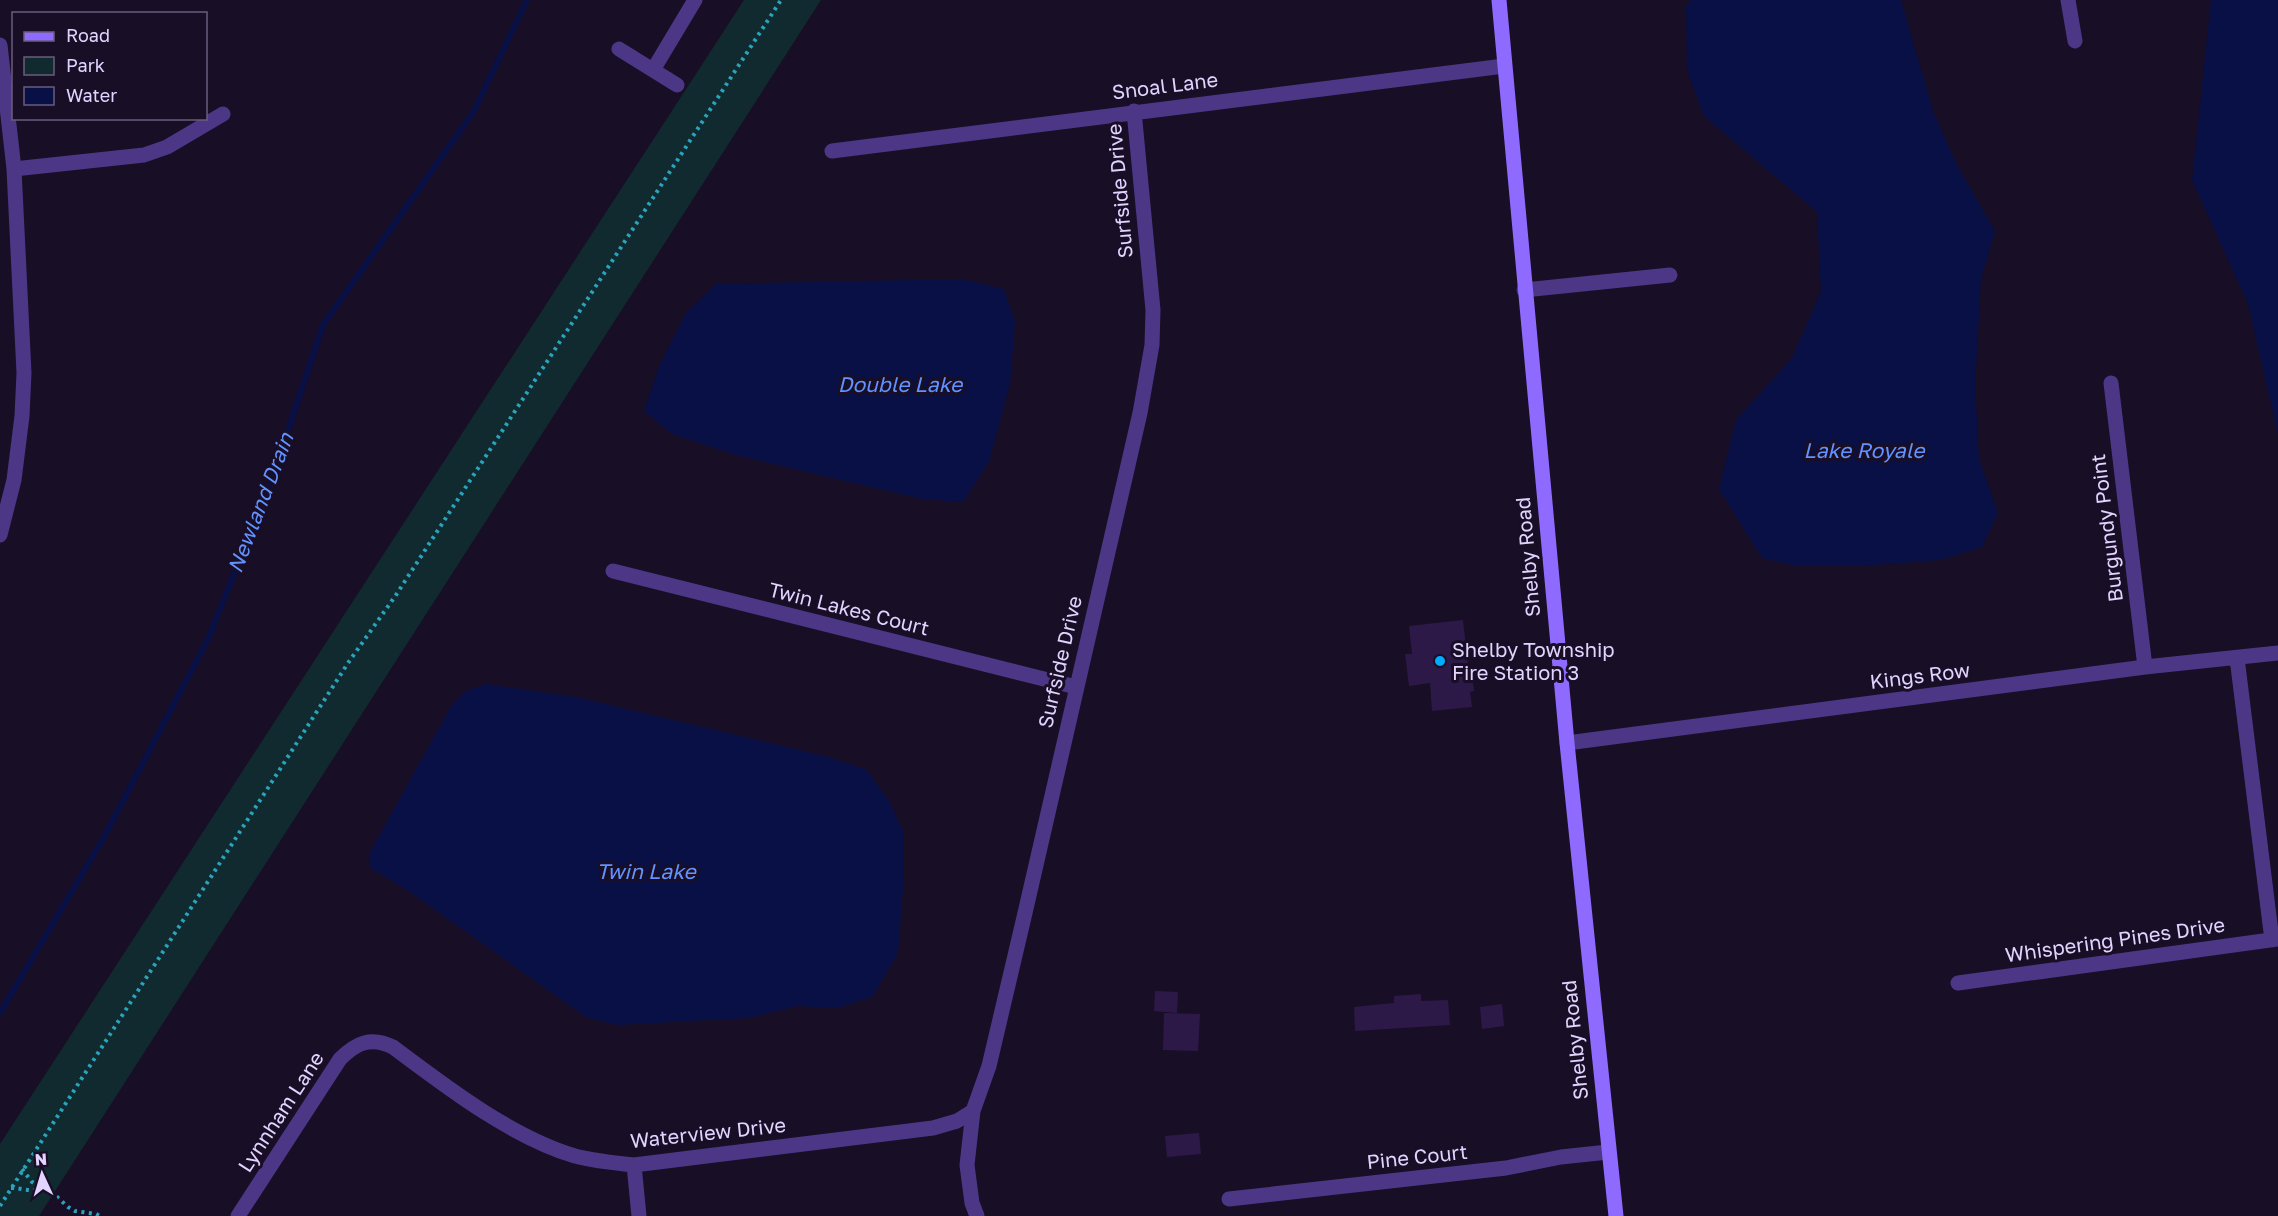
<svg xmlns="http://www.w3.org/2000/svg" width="2278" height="1216" viewBox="0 0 2278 1216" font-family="'Golos Text',sans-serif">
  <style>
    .green { fill: #112a30 }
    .water { fill: #081045 }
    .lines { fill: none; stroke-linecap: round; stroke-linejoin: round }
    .stream { stroke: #081045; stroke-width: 6 }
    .building { fill: #2d1948 }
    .path { stroke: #2aa4bc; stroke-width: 4; stroke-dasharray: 3 4.5; stroke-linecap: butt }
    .street { stroke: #4c3787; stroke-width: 15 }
    .secondary { stroke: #8f6aff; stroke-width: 15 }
    .poi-dot { fill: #00acfe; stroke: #180e26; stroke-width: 2 }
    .labels { text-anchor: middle; stroke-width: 6; stroke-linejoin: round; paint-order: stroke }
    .street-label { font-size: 20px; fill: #e2d3ff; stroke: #180e26 }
    .poi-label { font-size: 20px; fill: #e2d3ff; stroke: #180e26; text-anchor: start }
    .water-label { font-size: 21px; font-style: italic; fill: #6192ff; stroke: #180e26 }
  </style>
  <rect width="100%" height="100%" fill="#180e26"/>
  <path class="green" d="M 744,0 L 821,0 L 39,1216 L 0,1216 L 0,1144 Z"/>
  <path class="water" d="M 1691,0 L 1901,0 L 1933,111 L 1957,165 L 1995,231 L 1981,279 L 1975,388 L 1979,459 L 1998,513 L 1982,547 L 1940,560 L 1859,566 L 1797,566 L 1762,558 L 1719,489 L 1736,420 L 1792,358 L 1821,291 L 1817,212 L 1704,116 L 1687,70 L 1686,6 Z
    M 2211,0 L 2278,0 L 2278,434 L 2248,304 L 2192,180 Z
    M 962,279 L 1004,289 L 1015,322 L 1010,383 L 989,462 L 963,502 L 922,499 L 736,455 L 672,434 L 644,411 L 660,364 L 686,313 L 716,284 Z
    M 486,684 L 576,697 L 829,757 L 867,770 L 889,801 L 903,831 L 904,875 L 898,953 L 872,997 L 838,1008 L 797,1006 L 749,1018 L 617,1025 L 586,1017 L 407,890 L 370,868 L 369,854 L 451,706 L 466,691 Z"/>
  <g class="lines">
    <path class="stream" d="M 0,1013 L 104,837 L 209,637 L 272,478 L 323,325 L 474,111 L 527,0"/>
  </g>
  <path class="building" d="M 1463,620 L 1469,676 L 1472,675 L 1474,691 L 1470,692 L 1472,707 L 1432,711 L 1430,683 L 1409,686 L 1405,654 L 1412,654 L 1409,626 Z
    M 1155,991 L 1178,992 L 1177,1013 L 1154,1011 Z
    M 1421,994 L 1421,1001 L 1448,1000 L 1450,1025 L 1355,1031 L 1354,1007 L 1394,1003 L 1394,996 Z
    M 1502,1004 L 1504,1026 L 1482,1029 L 1480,1007 Z
    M 1164,1013 L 1200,1014 L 1198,1051 L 1163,1050 Z
    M 1199,1133 L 1201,1154 L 1167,1157 L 1165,1136 Z"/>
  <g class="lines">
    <path class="path" d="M 22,1169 L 32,1182 L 56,1196 L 68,1207 L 75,1211 L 96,1214 L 100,1216
      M 11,1188 C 22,1188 29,1192 40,1189
      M 0,1206 L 348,663 L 396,595 L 781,0"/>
    <path class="street" d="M 2068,0 L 2075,41
      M 0,45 L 14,169 L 24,373 L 22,416 L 14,480 L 0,535
      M 619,49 L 677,85
      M 653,70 L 695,0
      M 832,151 L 1504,66
      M 14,169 L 144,155 L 167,147 L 223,114
      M 1524,290 L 1670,275
      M 2111,383 L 2145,667
      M 613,571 L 1076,687
      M 2237,658 L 2272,940
      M 1567,743 L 2145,667 L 2278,653
      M 1958,983 L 2278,939
      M 634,1165 L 639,1216
      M 1229,1199 L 1506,1168 L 1561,1157 L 1608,1152
      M 238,1216 L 340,1059 C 356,1043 371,1036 393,1047 C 445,1086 511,1137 575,1156 C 594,1161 614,1163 634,1165 L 933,1128 L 957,1121 L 973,1111
      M 977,1216 L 972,1203 L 967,1165 L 973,1111 L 989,1066 L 1025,913 L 1140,413 L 1152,345 L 1153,310 L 1134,111"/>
    <path class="secondary" d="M 1499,0 L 1567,743 L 1616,1216"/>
  </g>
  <circle class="poi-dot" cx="1440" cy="661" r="6"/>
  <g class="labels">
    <g class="street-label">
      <text transform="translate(1165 86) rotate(-7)" y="7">Snoal Lane</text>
      <text transform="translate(1120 191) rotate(-95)" y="7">Surfside Drive</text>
      <text transform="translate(2107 528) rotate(-97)" y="7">Burgundy Point</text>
      <text transform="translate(1528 557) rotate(-95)" y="7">Shelby Road</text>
      <text transform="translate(849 609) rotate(14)" y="7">Twin Lakes Court</text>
      <text transform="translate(1060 662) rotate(-77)" y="7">Surfside Drive</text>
      <text transform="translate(1920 676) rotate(-7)" y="7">Kings Row</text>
      <text transform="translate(2115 940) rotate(-8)" y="7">Whispering Pines Drive</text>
      <text transform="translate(1575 1040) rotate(-96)" y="7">Shelby Road</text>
      <text transform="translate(281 1112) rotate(-57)" y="7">Lynnham Lane</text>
      <text transform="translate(708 1133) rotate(-6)" y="7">Waterview Drive</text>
      <text transform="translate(1417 1157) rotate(-6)" y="7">Pine Court</text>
    </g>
    <g class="poi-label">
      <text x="1452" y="657">Shelby Township<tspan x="1452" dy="23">Fire Station 3</tspan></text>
    </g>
    <g class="water-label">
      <text x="900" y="392">Double Lake</text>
      <text x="1864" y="458">Lake Royale</text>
      <text transform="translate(261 503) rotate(-69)" y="7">Newland Drain</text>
      <text x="646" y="879">Twin Lake</text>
    </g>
  </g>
  <rect x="12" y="12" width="195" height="108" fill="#180e26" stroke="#695d7d" stroke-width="1.5"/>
  <rect x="24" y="32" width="30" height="9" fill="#8f6aff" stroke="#695d7d" stroke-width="1.5"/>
  <text x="66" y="42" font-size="18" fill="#e2d3ff">Road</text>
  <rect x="24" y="57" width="30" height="18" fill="#112a30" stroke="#695d7d" stroke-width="1.5"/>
  <text x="66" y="72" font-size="18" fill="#e2d3ff">Park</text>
  <rect x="24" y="87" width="30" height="18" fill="#081045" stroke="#695d7d" stroke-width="1.5"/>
  <text x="66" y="102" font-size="18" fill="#e2d3ff">Water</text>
  <g transform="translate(42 1174) rotate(356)" stroke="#180e26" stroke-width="4.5" paint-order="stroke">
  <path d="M0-4.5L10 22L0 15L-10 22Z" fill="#e2d3ff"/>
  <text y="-9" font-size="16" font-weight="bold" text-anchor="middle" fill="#e2d3ff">N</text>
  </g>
</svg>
